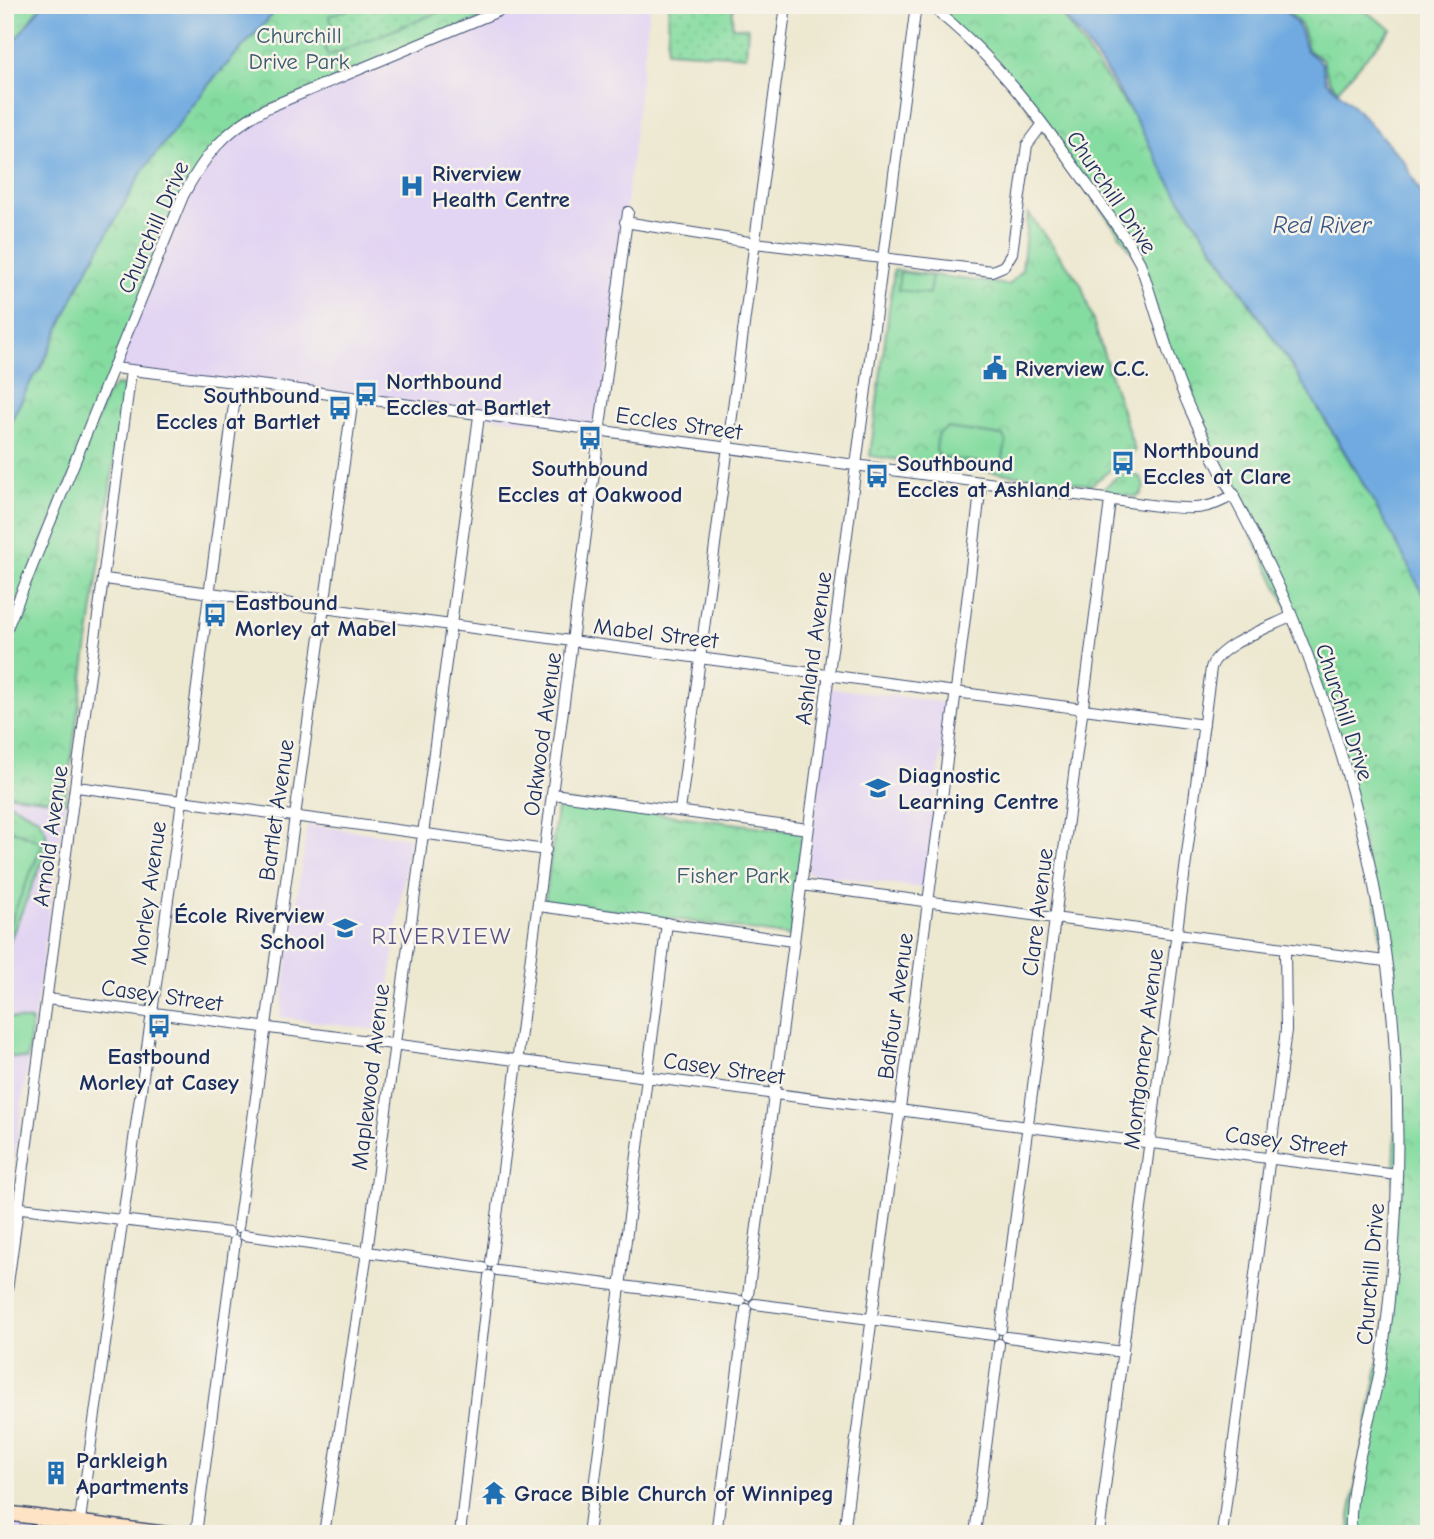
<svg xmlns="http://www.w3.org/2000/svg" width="1434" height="1539" viewBox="0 0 1434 1539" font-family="'Comic Neue',sans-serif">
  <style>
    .built { fill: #e2d4f3 }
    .grass { fill: url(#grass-tufts); stroke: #50867f; stroke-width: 2 }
    .park { fill: url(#park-crowns); stroke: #50867f; stroke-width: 2 }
    .garden { fill: url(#garden-dots); stroke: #50867f; stroke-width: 2 }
    .pitch { fill: #85dca0; stroke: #50867f; stroke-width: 2 }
    .water { fill: #70aae0; stroke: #466c9f; stroke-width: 2 }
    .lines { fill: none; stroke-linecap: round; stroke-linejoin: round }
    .minor-casing { stroke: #3a4b6f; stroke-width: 12 }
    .secondary-casing { stroke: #3a4b6f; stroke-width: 17 }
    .minor { stroke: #fff; stroke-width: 10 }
    .secondary { stroke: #fee4c5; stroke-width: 14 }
    .labels { text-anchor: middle; stroke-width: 5; stroke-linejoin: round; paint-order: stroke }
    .park-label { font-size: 23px; fill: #365a6e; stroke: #f7f3e8 }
    .poi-label { font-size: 23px; font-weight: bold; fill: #1b2f5e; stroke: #f7f3e8; text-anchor: start }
    .street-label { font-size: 23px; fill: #1b2f5e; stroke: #f7f3e8 }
    .water-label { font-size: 24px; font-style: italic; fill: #355485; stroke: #f7f3e8 }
    .neighbourhood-label { font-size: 24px; letter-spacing: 2px; fill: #5a5385; stroke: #f7f3e8 }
  </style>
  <defs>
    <pattern id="grass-tufts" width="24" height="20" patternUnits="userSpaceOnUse" patternTransform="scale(1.75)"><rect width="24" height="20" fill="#85dca0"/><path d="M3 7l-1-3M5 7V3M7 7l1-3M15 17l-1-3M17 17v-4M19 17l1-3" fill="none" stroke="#72bd8c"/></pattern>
    <pattern id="park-crowns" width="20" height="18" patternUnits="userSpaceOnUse" patternTransform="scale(1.75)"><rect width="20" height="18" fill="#85dca0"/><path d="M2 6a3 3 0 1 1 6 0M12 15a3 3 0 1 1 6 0" fill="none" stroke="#72bd8c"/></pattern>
    <pattern id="garden-dots" width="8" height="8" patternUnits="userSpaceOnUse" patternTransform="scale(1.75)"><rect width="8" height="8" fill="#85dca0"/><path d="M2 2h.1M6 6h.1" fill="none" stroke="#72bd8c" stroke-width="1.8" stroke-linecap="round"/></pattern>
  </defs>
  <rect width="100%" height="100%" fill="#f7f3e8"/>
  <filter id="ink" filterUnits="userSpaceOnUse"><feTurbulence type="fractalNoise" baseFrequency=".0143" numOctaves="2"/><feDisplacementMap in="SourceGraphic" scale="14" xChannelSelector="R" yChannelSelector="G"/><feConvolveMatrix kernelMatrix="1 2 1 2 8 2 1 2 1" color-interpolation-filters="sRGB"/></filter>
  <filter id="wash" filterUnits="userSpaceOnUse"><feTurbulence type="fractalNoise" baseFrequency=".00686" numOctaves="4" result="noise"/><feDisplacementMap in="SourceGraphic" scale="28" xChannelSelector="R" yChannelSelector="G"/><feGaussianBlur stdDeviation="1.57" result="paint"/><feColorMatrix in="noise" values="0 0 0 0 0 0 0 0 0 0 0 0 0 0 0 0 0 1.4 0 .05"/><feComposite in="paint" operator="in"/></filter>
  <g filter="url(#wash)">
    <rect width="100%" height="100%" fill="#ede8d0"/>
    <path class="built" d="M 513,5 L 650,5 L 599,431 L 114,368 L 211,149 L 245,120 Z
      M 831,688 L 948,703 L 924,888 L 807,873 Z
      M 5,794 L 65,802 L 9,1196 L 5,1196 Z
      M 307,825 L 409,838 L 383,1031 L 280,1017 Z
      M 5,1513 L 130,1534 L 5,1534 Z"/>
    <path class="grass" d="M 1129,472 L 1141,478 L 1144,487 L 1141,494 L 1135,497 L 1101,491 L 1118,476 Z
      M 5,801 L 38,818 L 46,832 L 47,850 L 5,952 Z"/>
    <path class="park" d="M 5,5 L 42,5 L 5,54 Z
      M 281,5 L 513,5 L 267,108 L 201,162 L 5,633 L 5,433 L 31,381 L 40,370 L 81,281 L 142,172 L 210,83 Z
      M 929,5 L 1054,5 L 1057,9 L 1133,115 L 1180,199 L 1302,382 L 1398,543 L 1429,607 L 1429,1534 L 1351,1534 L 1350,1516 L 1388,1312 L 1397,1096 L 1378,914 L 1349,781 L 1292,616 L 1194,419 L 1140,263 L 1009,81 Z
      M 1283,5 L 1362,5 L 1365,11 L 1391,29 L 1338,90 L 1329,80 L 1323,60 L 1309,51 L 1301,25 Z
      M 1028,213 L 1081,284 L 1135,451 L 1091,485 L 870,456 L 894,270 L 1009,285 L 1022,270 Z
      M 115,385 L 125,386 L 65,802 L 5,794 L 5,655 L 106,397 Z
      M 558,801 L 803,832 L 791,936 L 545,901 Z"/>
    <path class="garden" d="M 359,5 L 457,5 L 328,56 L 320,33 L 334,28 L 329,16 Z
      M 669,5 L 733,5 L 732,27 L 748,28 L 746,56 L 667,51 Z"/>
    <path class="pitch" d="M 900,272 L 932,276 L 929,294 L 898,290 Z
      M 947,428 L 1003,436 L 1006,442 L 1002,462 L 995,465 L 940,457 L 936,450 L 938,434 Z
      M 5,827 L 43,843 L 5,934 Z
      M 5,1017 L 32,1021 L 27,1059 L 5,1056 Z"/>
    <path class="water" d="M 42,5 L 281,5 L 210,83 L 142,172 L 81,281 L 40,370 L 31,381 L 5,433 L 5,54 Z
      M 1054,5 L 1280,5 L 1298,25 L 1307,51 L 1322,63 L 1326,81 L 1350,102 L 1404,161 L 1429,209 L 1429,607 C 1360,464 1270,331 1181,200 C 1163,174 1150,144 1134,117 C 1112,78 1084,38 1054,5 Z"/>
  </g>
  <g filter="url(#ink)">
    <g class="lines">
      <g class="minor-casing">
        <path id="minor" d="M 929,5 C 1012,68 1068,160 1129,243 L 1140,263 C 1158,315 1171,371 1195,420 C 1226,486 1264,549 1292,616 C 1349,754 1387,904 1395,1053 C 1401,1157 1396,1262 1381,1364 C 1372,1420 1348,1477 1351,1534
          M 625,222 L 755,243 L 992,271 L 1004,266 L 1012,253 L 1027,145 L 1042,125
          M 114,368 L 285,388 L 1158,506 C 1188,509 1208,512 1234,494
          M 105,579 L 1204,725
          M 5,633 L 183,196 C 204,156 225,130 267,108 L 513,5
          M 77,787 L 546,850
          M 553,794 L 808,829
          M 680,811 L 786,5
          M 801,885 L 1385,961
          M 539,906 L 793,941
          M 47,999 L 1397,1175
          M 5,1206 L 229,1233
          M 238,1227 L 353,398
          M 244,1235 L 483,1268
          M 491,1262 L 628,212
          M 497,1270 L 740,1301
          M 748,1295 L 916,5
          M 755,1304 L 993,1335
          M 5,1306 L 131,371
          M 1001,1329 L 1110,501
          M 1007,1337 L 1123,1352
          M 78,1534 L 182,801 L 237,382
          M 196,1534 L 235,1241
          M 324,1534 L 367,1252 L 479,416
          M 460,1534 L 489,1276
          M 588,1534 L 667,923
          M 716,1534 L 746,1309
          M 844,1534 C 887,1183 941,834 981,483
          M 975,1534 L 999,1344
          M 1099,1534 L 1211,668 C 1217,645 1271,627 1292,616
          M 1222,1534 L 1286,1030 L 1285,948"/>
      </g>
      <g class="secondary-casing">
        <path id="secondary" d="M 5,1513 L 167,1534"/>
      </g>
      <use href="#minor" class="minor"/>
      <use href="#secondary" class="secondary"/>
    </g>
  </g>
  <defs>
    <g id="hospital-bare" transform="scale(1.89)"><path d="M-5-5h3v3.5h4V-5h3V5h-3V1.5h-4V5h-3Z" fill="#1f6fb2" stroke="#f7f3e8" stroke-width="2.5" paint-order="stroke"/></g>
    <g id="civic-bare" transform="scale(1.89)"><path d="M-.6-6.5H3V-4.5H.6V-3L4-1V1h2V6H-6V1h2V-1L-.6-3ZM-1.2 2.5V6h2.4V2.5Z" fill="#1f6fb2" stroke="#f7f3e8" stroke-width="2.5" paint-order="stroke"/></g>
    <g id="bus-bare" transform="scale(1.89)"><path d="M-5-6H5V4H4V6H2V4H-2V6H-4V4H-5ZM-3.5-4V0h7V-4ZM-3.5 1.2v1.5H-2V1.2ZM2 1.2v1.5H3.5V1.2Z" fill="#1f6fb2" stroke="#f7f3e8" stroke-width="2.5" paint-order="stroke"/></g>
    <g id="school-bare" transform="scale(1.89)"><path d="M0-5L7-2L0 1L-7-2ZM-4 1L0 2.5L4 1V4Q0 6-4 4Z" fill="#1f6fb2" stroke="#f7f3e8" stroke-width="2.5" paint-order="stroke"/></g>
    <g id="building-bare" transform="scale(1.89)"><path d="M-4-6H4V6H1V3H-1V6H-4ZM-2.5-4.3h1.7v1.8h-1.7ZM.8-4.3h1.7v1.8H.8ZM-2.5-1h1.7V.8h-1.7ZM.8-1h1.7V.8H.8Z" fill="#1f6fb2" stroke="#f7f3e8" stroke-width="2.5" paint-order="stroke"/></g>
    <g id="temple-bare" transform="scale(1.89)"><path d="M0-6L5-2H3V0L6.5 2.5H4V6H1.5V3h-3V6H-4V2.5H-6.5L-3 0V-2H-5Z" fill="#1f6fb2" stroke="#f7f3e8" stroke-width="2.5" paint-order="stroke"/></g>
  </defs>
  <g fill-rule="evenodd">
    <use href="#hospital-bare" x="412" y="186"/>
    <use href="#civic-bare" x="995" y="368"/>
    <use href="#bus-bare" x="366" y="394"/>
    <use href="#bus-bare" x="340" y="408"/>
    <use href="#bus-bare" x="590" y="438"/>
    <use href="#bus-bare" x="1123" y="463"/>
    <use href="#bus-bare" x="877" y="476"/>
    <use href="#bus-bare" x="215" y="615"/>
    <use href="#school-bare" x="878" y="788"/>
    <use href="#school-bare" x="345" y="928"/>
    <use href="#bus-bare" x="159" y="1026"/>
    <use href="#building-bare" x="56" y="1473"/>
    <use href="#temple-bare" x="494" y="1493"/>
  </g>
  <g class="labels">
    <g class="park-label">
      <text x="299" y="43">Churchill<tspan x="299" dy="26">Drive Park</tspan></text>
      <text x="733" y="883">Fisher Park</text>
    </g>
    <g class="poi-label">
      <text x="432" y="181">Riverview<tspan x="432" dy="26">Health Centre</tspan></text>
      <text x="1015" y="376">Riverview C.C.</text>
      <text x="386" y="389">Northbound<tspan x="386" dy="26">Eccles at Bartlet</tspan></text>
      <text x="320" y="403" text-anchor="end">Southbound<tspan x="320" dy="26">Eccles at Bartlet</tspan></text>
      <text x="1143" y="458">Northbound<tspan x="1143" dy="26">Eccles at Clare</tspan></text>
      <text x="897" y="471">Southbound<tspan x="897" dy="26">Eccles at Ashland</tspan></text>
      <text x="590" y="476" text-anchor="middle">Southbound<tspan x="590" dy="26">Eccles at Oakwood</tspan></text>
      <text x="235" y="610">Eastbound<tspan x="235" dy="26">Morley at Mabel</tspan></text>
      <text x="898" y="783">Diagnostic<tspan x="898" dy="26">Learning Centre</tspan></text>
      <text x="325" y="923" text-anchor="end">École Riverview<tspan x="325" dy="26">School</tspan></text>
      <text x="159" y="1064" text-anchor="middle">Eastbound<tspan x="159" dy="26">Morley at Casey</tspan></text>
      <text x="76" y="1468">Parkleigh<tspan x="76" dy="26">Apartments</tspan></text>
      <text x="514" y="1501">Grace Bible Church of Winnipeg</text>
    </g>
    <g class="street-label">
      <text transform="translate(1112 192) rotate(56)" y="8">Churchill Drive</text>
      <text transform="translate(153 227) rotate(-66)" y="8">Churchill Drive</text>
      <text transform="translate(679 423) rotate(8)" y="8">Eccles Street</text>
      <text transform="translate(656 633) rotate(7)" y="8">Mabel Street</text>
      <text transform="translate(813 648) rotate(-82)" y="8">Ashland Avenue</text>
      <text transform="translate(1345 712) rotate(72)" y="8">Churchill Drive</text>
      <text transform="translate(542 734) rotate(-82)" y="8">Oakwood Avenue</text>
      <text transform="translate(276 810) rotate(-82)" y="8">Bartlet Avenue</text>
      <text transform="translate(50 836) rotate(-82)" y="8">Arnold Avenue</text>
      <text transform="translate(148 893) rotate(-82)" y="8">Morley Avenue</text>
      <text transform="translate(1037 912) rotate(-83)" y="8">Clare Avenue</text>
      <text transform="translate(162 995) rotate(8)" y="8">Casey Street</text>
      <text transform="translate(895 1006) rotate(-82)" y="8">Balfour Avenue</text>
      <text transform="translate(1143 1049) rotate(-83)" y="8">Montgomery Avenue</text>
      <text transform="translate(724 1068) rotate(8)" y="8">Casey Street</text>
      <text transform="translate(370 1077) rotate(-83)" y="8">Maplewood Avenue</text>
      <text transform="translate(1286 1141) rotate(7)" y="8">Casey Street</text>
      <text transform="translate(1370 1274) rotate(-85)" y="8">Churchill Drive</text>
    </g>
    <g class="water-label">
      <text x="1322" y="233">Red River</text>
    </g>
    <g class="neighbourhood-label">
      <text x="442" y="944">RIVERVIEW</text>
    </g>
  </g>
  <rect width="1434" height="1539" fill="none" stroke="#f7f3e8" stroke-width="28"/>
</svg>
